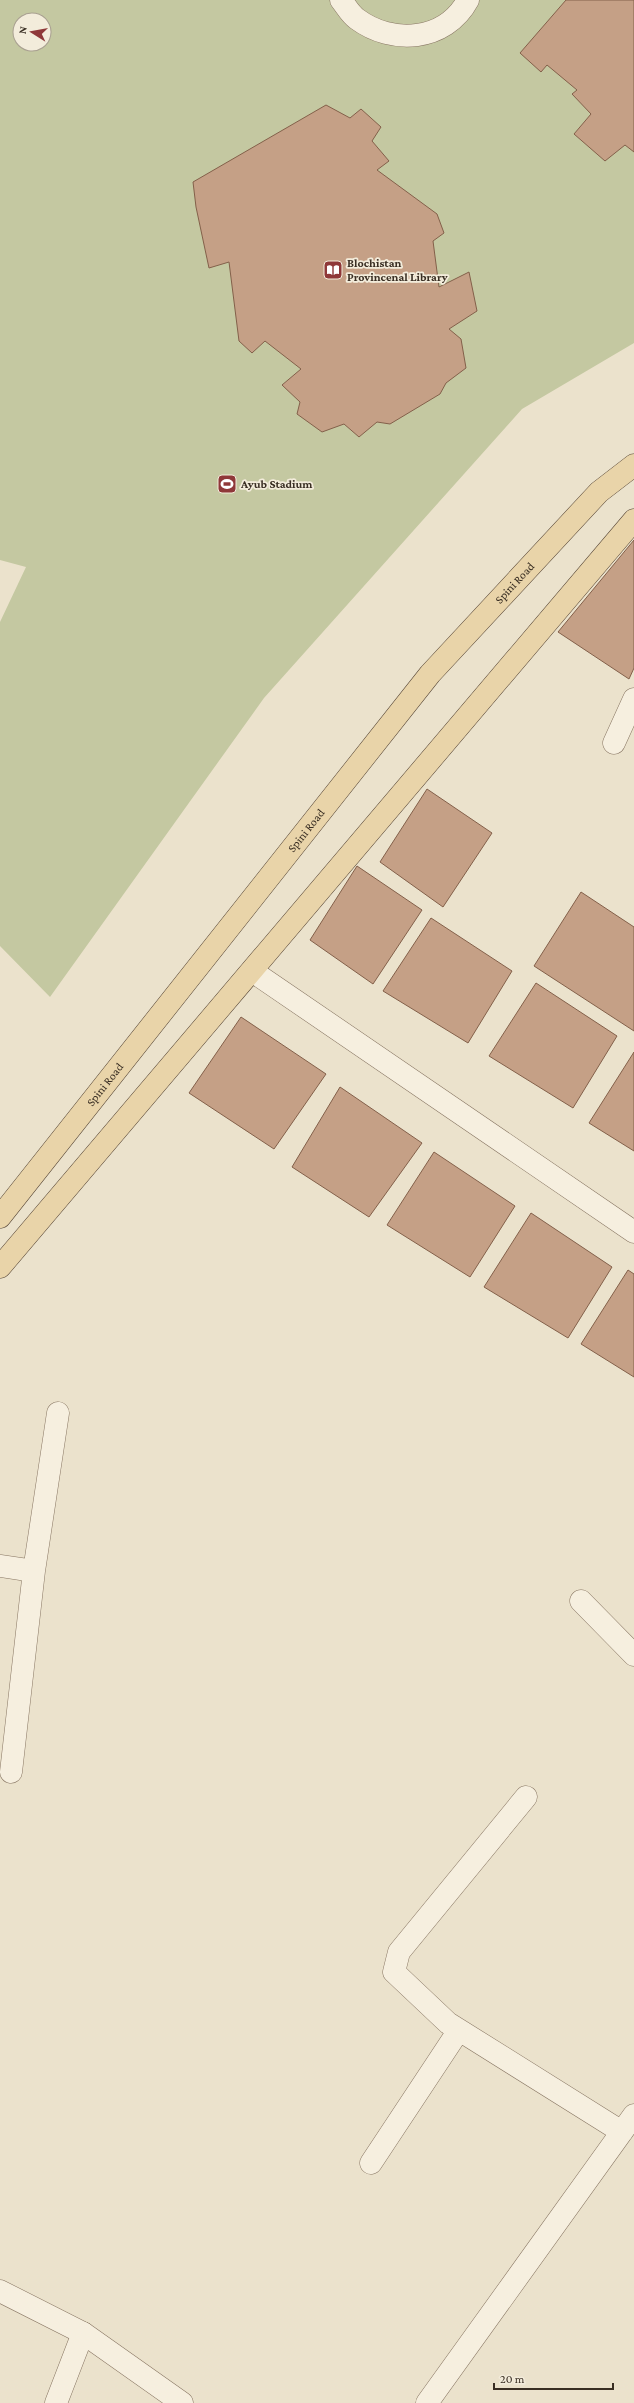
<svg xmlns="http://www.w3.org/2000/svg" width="634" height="2403" viewBox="0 0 634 2403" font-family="'Crimson Pro',serif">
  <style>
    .green { fill: #c4c8a1; fill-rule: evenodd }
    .building { fill: #c5a086; stroke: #83604a }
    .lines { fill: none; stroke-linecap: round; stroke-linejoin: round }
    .lane-casing { stroke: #877562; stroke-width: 23 }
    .street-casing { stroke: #877562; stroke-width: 23 }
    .primary-casing { stroke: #554435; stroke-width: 23 }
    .lane { stroke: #f6efdf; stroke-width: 22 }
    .street { stroke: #f6efdf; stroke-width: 22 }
    .primary { stroke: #e9d4a9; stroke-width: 22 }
    .labels { text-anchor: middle; stroke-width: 3.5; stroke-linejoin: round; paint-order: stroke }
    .poi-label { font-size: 12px; font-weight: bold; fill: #392e23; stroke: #f3ecdb; text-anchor: start }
    .street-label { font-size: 12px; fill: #392e23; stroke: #f3ecdb }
  </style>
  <rect width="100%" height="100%" fill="#ebe2cc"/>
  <path class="green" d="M 0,0 L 634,0 L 634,343 L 522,409 L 264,698 L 50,997 L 0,946 L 0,622 L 26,567 L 0,560 ZM 20,20 L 44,20 L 44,44 L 20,44 Z"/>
  <path class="building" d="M 566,0 L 634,0 L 634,152 L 625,145 L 605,161 L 574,134 L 591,114 L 572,94 L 577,90 L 547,65 L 541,72 L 520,53 Z
    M 326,105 L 350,118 L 361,109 L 381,127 L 372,141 L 389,161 L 377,170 L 437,214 L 444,233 L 433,241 L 439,287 L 469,272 L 477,311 L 449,329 L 461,339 L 466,368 L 446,383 L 440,394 L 390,424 L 377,422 L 359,437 L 344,424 L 322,432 L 297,414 L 300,402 L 282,385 L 301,369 L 265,341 L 252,353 L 239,341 L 229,262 L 209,268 L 196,207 L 193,182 Z
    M 634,540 L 634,668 L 629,679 L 558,632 Z
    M 427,789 L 492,833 L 443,907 L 380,862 Z
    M 357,866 L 422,910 L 373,984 L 310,940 Z
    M 581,892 L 634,927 L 634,1031 L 534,966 Z
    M 431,918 L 512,971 L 468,1043 L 383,991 Z
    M 536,983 L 617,1036 L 573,1108 L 489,1056 Z
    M 241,1017 L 326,1074 L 274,1149 L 189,1093 Z
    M 634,1052 L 634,1151 L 589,1123 Z
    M 340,1087 L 422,1143 L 369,1217 L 292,1167 Z
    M 434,1152 L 515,1206 L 470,1277 L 387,1225 Z
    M 531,1213 L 612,1267 L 568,1338 L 484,1287 Z
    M 628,1270 L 634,1274 L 634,1377 L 581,1344 Z"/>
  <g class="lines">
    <g class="lane-casing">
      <path id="lane" d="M 614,743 L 634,699
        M 252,971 L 634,1232
        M 0,1566 L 34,1571
        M 581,1601 L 634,1655
        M 11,1772 L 34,1571 L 58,1413
        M 526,1797 L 399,1952 L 394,1972 L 448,2023 L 622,2132
        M 371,2163 L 459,2030
        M 56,2403 L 83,2333
        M 427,2403 L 634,2115"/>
    </g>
    <g class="street-casing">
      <path id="street" d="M 341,0 C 346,6 350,14 357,19 C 392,45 445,42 468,0
        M 0,2291 L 83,2333 L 182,2403"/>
    </g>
    <g class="primary-casing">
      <g id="primary">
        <path id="s1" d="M 0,1217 L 430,674 L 599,492 L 634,465"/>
        <path d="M 0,1267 L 634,520"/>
      </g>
    </g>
    <use href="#lane" class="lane"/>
    <use href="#street" class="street"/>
    <use href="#primary" class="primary"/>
  </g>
  <defs>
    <g id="library-square" transform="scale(1)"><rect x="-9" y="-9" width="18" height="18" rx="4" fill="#8f3839" stroke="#f3ecdb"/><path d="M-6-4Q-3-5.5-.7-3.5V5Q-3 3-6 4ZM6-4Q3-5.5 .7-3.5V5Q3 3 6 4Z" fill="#fff"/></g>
    <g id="stadium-square" transform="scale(1)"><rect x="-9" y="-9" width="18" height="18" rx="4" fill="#8f3839" stroke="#f3ecdb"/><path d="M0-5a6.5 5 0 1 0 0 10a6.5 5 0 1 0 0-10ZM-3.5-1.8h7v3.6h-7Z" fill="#fff"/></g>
  </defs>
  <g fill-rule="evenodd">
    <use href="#library-square" x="333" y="270"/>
    <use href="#stadium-square" x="227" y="484"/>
  </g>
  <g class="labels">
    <g class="poi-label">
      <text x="347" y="267">Blochistan<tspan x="347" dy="14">Provincenal Library</tspan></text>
      <text x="241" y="488">Ayub Stadium</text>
    </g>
    <g class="street-label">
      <text dy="4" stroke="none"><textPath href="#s1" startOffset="817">Spini Road</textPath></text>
      <text dy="4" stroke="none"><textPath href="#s1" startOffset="493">Spini Road</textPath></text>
      <text dy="4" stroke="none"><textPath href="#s1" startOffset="169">Spini Road</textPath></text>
    </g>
  </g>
  <g transform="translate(32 32) rotate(281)"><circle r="19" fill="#f3ecdb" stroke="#a9a091"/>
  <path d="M0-3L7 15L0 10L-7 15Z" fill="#8f3839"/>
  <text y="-6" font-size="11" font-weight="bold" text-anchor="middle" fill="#392e23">N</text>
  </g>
  <path d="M494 2383v6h119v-6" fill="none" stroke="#392e23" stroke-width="2"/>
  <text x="500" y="2383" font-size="12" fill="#392e23" stroke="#f3ecdb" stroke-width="3" paint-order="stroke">20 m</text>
</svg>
